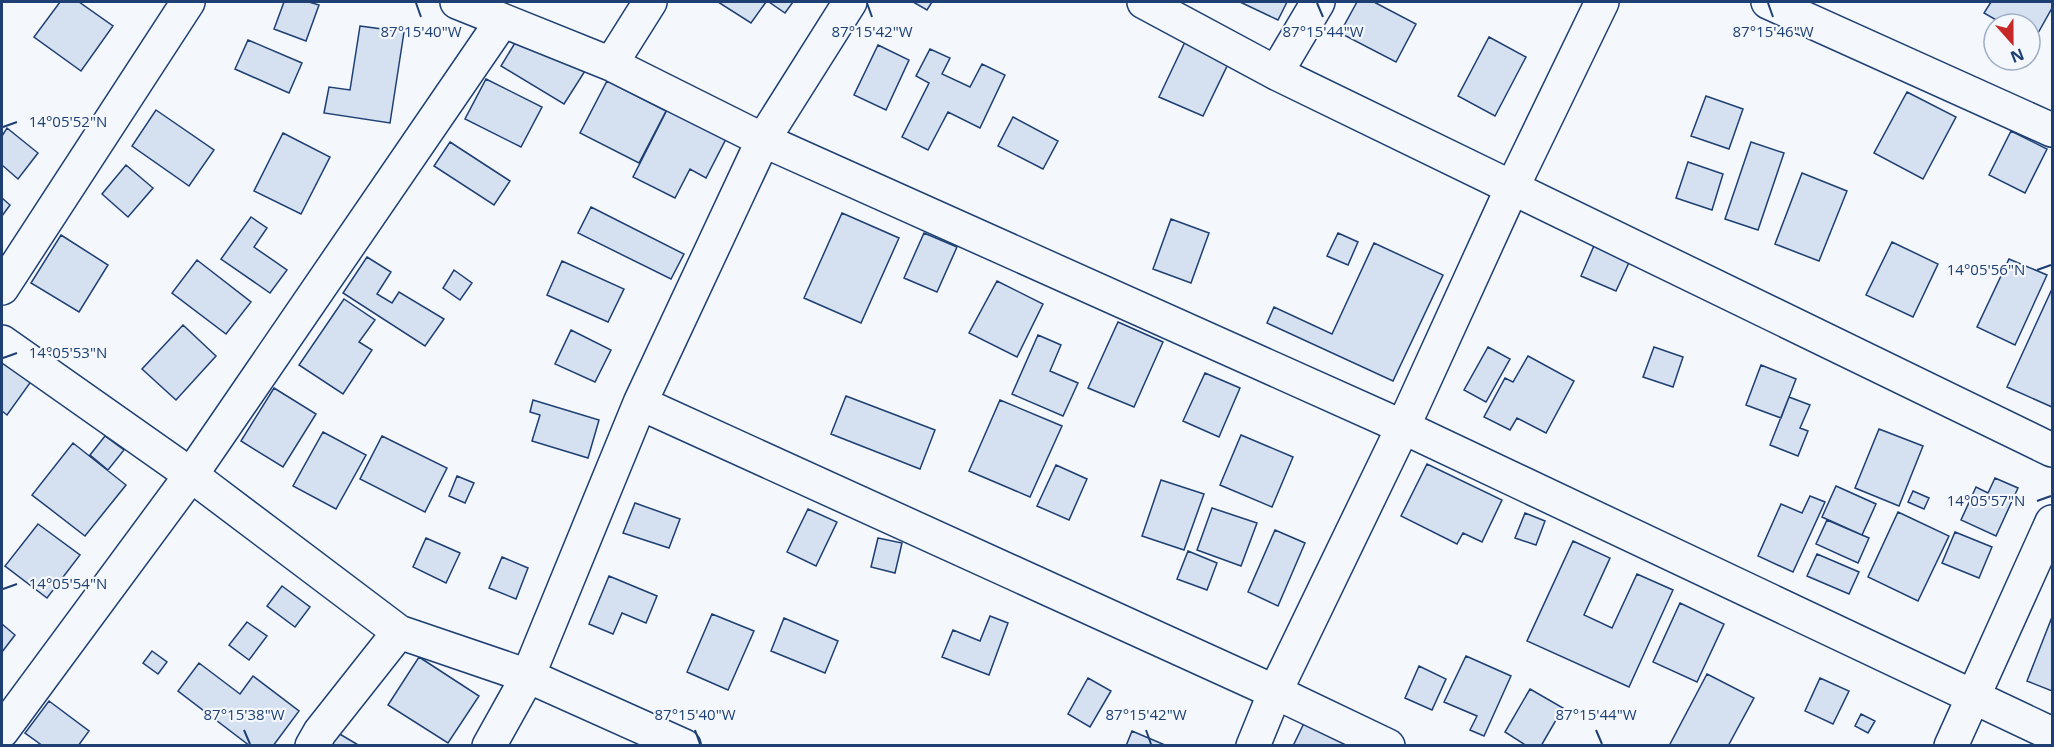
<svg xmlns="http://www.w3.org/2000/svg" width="2054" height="747" viewBox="0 0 2054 747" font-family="'Open Sans',sans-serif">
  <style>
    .building { fill: #d5e0f0; stroke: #1d3f73; stroke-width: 1.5 }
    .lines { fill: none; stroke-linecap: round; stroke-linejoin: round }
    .minor-casing { stroke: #1d3f73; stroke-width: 36 }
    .tertiary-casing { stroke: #1d3f73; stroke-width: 36 }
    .minor { stroke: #f4f7fb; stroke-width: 33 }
    .tertiary { stroke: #f4f7fb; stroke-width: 33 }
    .ticks { fill: none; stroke: #1d3f73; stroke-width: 2 }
    .ticks-label { font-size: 15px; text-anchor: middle; fill: #1d3f73; stroke: #f4f7fb; stroke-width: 4.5; stroke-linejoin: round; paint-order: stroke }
  </style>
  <rect width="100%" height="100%" fill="#f4f7fb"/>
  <path class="building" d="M 60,2 L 79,2 L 113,26 L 81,71 L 34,37 Z
    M 284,2 L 309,2 L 319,5 L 306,41 L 274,29 Z
    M 718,2 L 766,2 L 751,23 Z
    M 769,2 L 793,2 L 785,13 Z
    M 913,2 L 932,2 L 927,10 Z
    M 1240,2 L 1287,2 L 1278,20 Z
    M 1357,2 L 1374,2 L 1416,24 L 1396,62 L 1340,33 Z
    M 1991,2 L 2052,2 L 2052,8 L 2033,42 L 2030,40 L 2030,24 L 2003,24 L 1984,13 Z
    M 360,26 L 404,32 L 390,123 L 324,113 L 329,87 L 350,90 Z
    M 521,33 L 585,71 L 564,104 L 501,66 Z
    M 1489,37 L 1526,57 L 1495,116 L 1458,96 Z
    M 248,40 L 302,63 L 289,93 L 235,69 Z
    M 1185,42 L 1229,62 L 1203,116 L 1159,97 Z
    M 878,45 L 909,60 L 886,110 L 854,95 Z
    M 930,49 L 950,58 L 942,74 L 970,87 L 982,64 L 1005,75 L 980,128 L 948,112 L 928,150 L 902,137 L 929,83 L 916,76 Z
    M 486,79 L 542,107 L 521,147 L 465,119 Z
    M 607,81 L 666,111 L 639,163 L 580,133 Z
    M 1907,92 L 1956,117 L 1923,179 L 1874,153 Z
    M 1706,96 L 1743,109 L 1729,149 L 1691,136 Z
    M 670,104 L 729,133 L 706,178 L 690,169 L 675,198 L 633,177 Z
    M 156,110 L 214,150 L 189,186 L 132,146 Z
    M 1013,117 L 1058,141 L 1043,169 L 998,146 Z
    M 7,128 L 38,153 L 18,179 L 2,165 L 2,136 Z
    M 2011,131 L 2047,149 L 2025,193 L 1989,175 Z
    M 283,133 L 330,157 L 301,214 L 254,191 Z
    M 450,142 L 510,181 L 494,205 L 434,166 Z
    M 1751,142 L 1784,153 L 1758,230 L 1725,219 Z
    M 1688,162 L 1723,174 L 1712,210 L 1676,198 Z
    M 126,165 L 153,188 L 128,217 L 102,194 Z
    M 1802,173 L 1847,191 L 1819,261 L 1775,244 Z
    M 2,198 L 10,205 L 2,216 Z
    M 591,207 L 684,254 L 671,279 L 578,233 Z
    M 842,213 L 899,238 L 861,323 L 804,298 Z
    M 251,217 L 267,228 L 254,247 L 287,270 L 270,293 L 221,259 Z
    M 1171,219 L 1209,233 L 1191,283 L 1153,269 Z
    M 924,233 L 957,247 L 937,292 L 904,278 Z
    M 1338,233 L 1358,242 L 1348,265 L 1327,256 Z
    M 61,235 L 108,265 L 79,312 L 31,283 Z
    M 1596,241 L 1632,256 L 1616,291 L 1581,276 Z
    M 1892,242 L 1938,264 L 1913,317 L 1866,295 Z
    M 1374,243 L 1443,275 L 1393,381 L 1267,323 L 1274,307 L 1332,334 Z
    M 367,257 L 391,272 L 377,294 L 392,303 L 399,292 L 444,319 L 425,346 L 343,293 Z
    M 2009,259 L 2047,275 L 2015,345 L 1977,327 Z
    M 197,260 L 251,302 L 226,334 L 172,293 Z
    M 562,261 L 624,289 L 608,322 L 547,295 Z
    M 454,270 L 472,283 L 460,300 L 443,288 Z
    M 997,281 L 1043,304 L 1017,357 L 969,333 Z
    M 2052,289 L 2052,407 L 2007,387 Z
    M 344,299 L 375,320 L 359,342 L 372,350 L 343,394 L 299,365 Z
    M 1118,322 L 1163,342 L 1134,407 L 1088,388 Z
    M 183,325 L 216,356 L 176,400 L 142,369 Z
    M 571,330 L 611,350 L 595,382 L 555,364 Z
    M 1038,335 L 1061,345 L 1050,371 L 1078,383 L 1063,416 L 1012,394 Z
    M 1488,347 L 1510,359 L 1486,402 L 1464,390 Z
    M 1654,347 L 1683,357 L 1673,387 L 1643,377 Z
    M 2,352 L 35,376 L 7,415 L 2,411 Z
    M 1528,356 L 1574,381 L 1546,433 L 1517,418 L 1510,430 L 1484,417 L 1505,378 L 1513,382 Z
    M 1761,365 L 1796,379 L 1781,418 L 1746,405 Z
    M 1205,373 L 1240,388 L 1219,437 L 1183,421 Z
    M 274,388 L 316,414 L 283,467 L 241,441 Z
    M 846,396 L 935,430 L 920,469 L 831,434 Z
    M 1789,397 L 1810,405 L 1800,428 L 1808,431 L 1798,456 L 1770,445 Z
    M 533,400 L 599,420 L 588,458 L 532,441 L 540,415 L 530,412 Z
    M 1000,400 L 1062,426 L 1030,497 L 969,471 Z
    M 1879,429 L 1923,446 L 1899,506 L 1855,488 Z
    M 323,432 L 366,455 L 336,509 L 293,486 Z
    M 1241,435 L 1293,457 L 1272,507 L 1220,485 Z
    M 105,436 L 124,450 L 108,470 L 90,455 Z
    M 382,436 L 447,468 L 425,512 L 360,479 Z
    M 73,443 L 126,485 L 85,536 L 32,495 Z
    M 1427,464 L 1502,500 L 1482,542 L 1463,533 L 1457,544 L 1401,516 Z
    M 1056,465 L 1087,479 L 1069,520 L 1037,506 Z
    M 457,476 L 474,483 L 465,503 L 449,496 Z
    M 1995,478 L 2018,488 L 1996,536 L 1961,520 L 1976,487 L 1988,493 Z
    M 1161,480 L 1204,494 L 1184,550 L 1142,536 Z
    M 1836,486 L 1876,504 L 1862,535 L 1822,517 Z
    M 1913,491 L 1929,498 L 1924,509 L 1908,502 Z
    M 1810,496 L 1825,502 L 1793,572 L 1758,556 L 1781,504 L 1802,513 Z
    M 635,503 L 680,519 L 669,548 L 623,533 Z
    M 1212,508 L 1257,523 L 1241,566 L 1197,550 Z
    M 808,509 L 837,522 L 816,566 L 787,552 Z
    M 1898,512 L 1949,536 L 1918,601 L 1868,577 Z
    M 1525,513 L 1545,521 L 1536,545 L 1515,538 Z
    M 1827,520 L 1869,538 L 1858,563 L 1816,544 Z
    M 38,524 L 80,555 L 47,598 L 5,566 Z
    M 1275,530 L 1305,543 L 1278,606 L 1248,592 Z
    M 1955,532 L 1992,547 L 1979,578 L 1942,563 Z
    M 426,538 L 460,553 L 446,583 L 413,567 Z
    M 878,538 L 902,543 L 895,573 L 871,567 Z
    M 1573,541 L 1610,558 L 1584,615 L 1612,628 L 1637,574 L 1673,590 L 1629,687 L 1527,641 Z
    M 1188,551 L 1217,563 L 1207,590 L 1177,579 Z
    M 1817,554 L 1859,572 L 1849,594 L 1807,576 Z
    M 502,557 L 528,568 L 516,599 L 489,588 Z
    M 609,576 L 657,596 L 646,623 L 622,613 L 613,634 L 589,624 Z
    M 282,586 L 310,607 L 295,627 L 267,606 Z
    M 1680,603 L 1724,624 L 1697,682 L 1653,662 Z
    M 712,614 L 754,631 L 728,690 L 687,672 Z
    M 990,616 L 1008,623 L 989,675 L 942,657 L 953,630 L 980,641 Z
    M 2052,617 L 2052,691 L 2027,681 Z
    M 784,618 L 838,641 L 825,673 L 771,651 Z
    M 247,622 L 267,636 L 249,660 L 229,645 Z
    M 2,624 L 15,635 L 2,652 Z
    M 152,651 L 167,662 L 158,674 L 143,663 Z
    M 1466,656 L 1511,676 L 1484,736 L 1470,730 L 1477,716 L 1444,702 Z
    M 419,657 L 479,696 L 448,743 L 388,705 Z
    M 199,663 L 240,694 L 253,676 L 299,711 L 273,746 L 250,746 L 178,691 Z
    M 1419,666 L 1446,679 L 1432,710 L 1405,698 Z
    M 1707,674 L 1754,698 L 1728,746 L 1669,746 Z
    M 1088,678 L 1111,691 L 1090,727 L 1068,714 Z
    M 1820,678 L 1849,691 L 1833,724 L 1805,711 Z
    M 1530,689 L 1563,708 L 1541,746 L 1527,746 L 1505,732 Z
    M 49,701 L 89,731 L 78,746 L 43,746 L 25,733 Z
    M 1861,714 L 1875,721 L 1868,733 L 1855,726 Z
    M 1307,717 L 1349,736 L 1344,746 L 1293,746 Z
    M 1132,731 L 1165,745 L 1164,746 L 1126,746 Z
    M 338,733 L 360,746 L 331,746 Z"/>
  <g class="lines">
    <g class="minor-casing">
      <path id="minor" d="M 457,2 L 611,64 L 763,140 L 1403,427 L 2052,734
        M 1144,2 L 1276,73 L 2052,450
        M 1768,2 L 2052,130
        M 611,64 L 650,2
        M 1276,73 L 1318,2
        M 2,288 L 188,2
        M 2,342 L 191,475 L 399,632 L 528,676 L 684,746
        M 640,403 L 1275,692 L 1388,746
        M 2,731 L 191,475 L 502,21
        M 312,746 L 320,732 L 399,632
        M 489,746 L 528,676 L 640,403 L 763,140 L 850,2
        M 1951,746 L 2052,522"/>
    </g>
    <g class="tertiary-casing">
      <path id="tertiary" d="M 1253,746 L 1275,692 L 1403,427 L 1512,188 L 1602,2"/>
    </g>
    <use href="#minor" class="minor"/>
    <use href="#tertiary" class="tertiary"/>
  </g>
  <path class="ticks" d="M 416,3 L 421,17M 867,3 L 872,17M 1317,3 L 1323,17M 1768,3 L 1773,17M 3,127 L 17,122M 2037,270 L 2051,265M 3,358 L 17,353M 2037,501 L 2051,496M 3,589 L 17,584M 244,730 L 250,744M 695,730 L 700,744M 1146,730 L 1151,744M 1596,730 L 1602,744"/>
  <g class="ticks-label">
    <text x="421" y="37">87°15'40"W</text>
    <text x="872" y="37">87°15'42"W</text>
    <text x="1323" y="37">87°15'44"W</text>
    <text x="1773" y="37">87°15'46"W</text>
    <text x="68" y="127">14°05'52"N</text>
    <text x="1986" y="275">14°05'56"N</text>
    <text x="68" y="358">14°05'53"N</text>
    <text x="1986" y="506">14°05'57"N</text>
    <text x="68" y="589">14°05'54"N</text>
    <text x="244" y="720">87°15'38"W</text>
    <text x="695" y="720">87°15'40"W</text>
    <text x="1146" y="720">87°15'42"W</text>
    <text x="1596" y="720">87°15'44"W</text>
  </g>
  <rect width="2054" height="747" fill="none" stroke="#1d3f73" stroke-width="6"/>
  <g transform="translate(2012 42) rotate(159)"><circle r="28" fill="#f4f7fb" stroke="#9eadc5" stroke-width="1.5"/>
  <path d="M0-4.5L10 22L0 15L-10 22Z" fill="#c62828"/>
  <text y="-9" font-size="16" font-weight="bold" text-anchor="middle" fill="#1d3f73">N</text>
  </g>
</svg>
